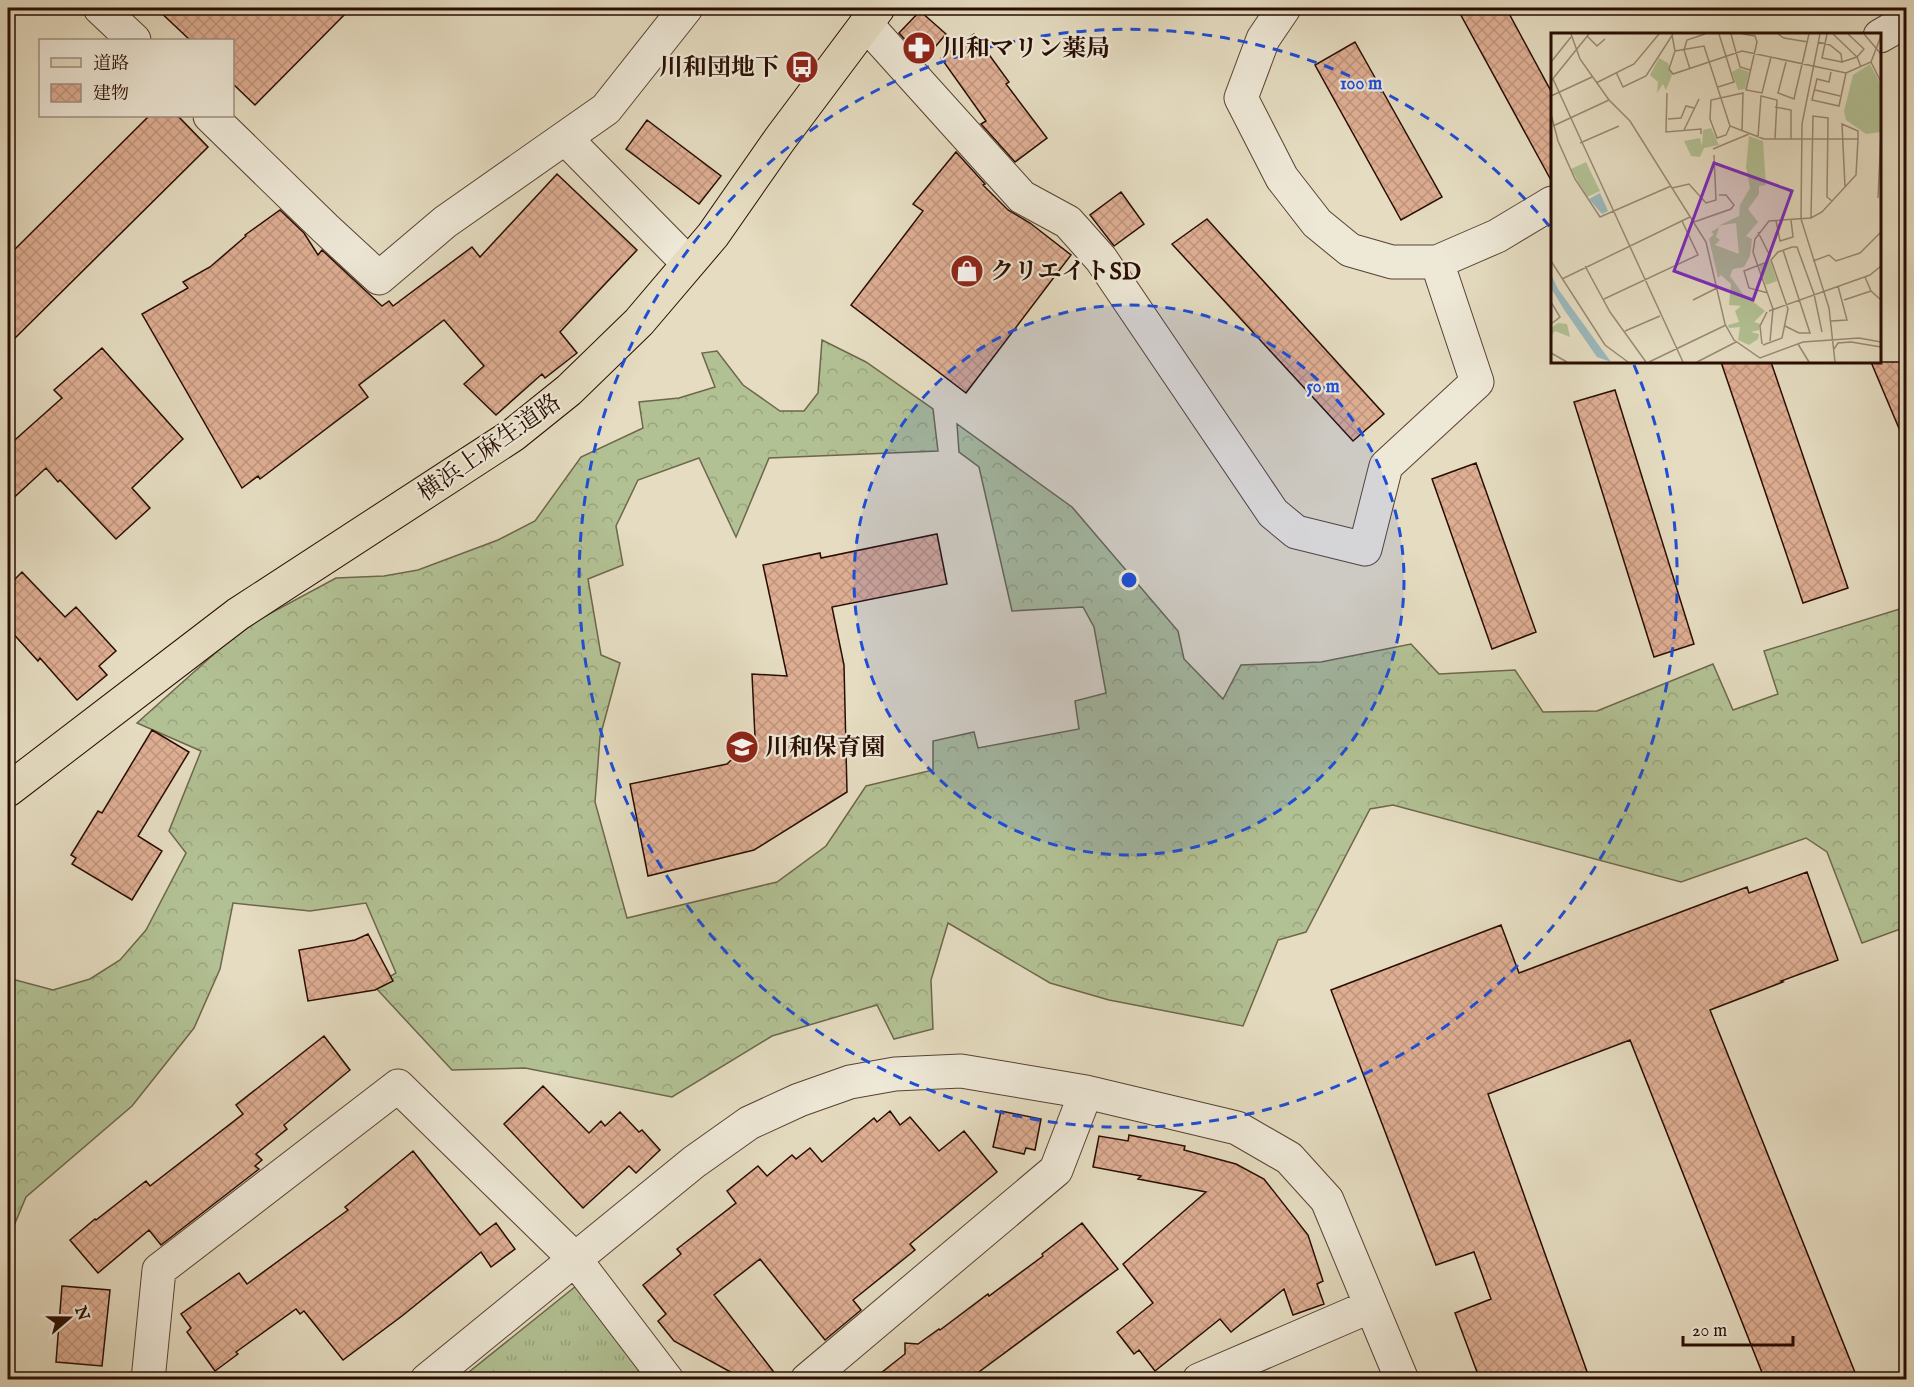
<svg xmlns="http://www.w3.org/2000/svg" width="1914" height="1387" viewBox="0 0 1914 1387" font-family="'IM FELL English','Noto Serif JP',serif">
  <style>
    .grass { fill: url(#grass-tufts); stroke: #6e674b; stroke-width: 1.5 }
    .forest { fill: url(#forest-crowns); stroke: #6e674b; stroke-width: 1.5 }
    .building { fill: url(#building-cross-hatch); stroke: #290d02; stroke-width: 1.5 }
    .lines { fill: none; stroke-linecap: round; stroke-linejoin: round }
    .minor-casing { stroke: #584132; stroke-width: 35 }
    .primary-casing { stroke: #290d02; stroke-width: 35 }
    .minor { stroke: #eee8d7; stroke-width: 33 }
    .primary { stroke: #e5dcc1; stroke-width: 33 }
    .ring { fill: none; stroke: #1d4ed8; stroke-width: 3; stroke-dasharray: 10 8 }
    .labels { text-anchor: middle; stroke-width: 4.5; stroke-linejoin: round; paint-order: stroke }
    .poi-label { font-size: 24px; font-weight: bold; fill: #290d02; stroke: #eee8d7; text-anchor: start }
    .street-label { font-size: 24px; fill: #290d02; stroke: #eee8d7 }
    .inset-road { fill: none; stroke: #9a8975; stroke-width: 1.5 }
    .view { fill: #7b2cbf; fill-opacity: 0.15; stroke: #7b2cbf; stroke-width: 3 }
    .inset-edge { fill: none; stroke: #290d02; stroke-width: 3 }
    .centre { fill: #1d4ed8; stroke: #eee8d7; stroke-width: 3 }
    .ring-label { font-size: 18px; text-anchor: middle; font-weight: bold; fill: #1d4ed8; stroke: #eee8d7; stroke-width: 4.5; stroke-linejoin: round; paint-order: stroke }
  </style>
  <defs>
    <pattern id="grass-tufts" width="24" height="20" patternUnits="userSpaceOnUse" patternTransform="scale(1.5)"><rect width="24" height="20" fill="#b2c194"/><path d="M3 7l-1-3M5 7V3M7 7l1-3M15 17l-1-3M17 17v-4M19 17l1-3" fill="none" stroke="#99a57e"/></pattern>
    <pattern id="forest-crowns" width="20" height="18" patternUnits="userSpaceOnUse" patternTransform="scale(1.5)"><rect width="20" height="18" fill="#b2c194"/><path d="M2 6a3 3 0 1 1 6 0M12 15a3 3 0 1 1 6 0" fill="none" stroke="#99a57e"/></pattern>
    <pattern id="building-cross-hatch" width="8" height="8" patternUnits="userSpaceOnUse" patternTransform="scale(1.5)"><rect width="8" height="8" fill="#deae93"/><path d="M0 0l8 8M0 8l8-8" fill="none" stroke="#be947d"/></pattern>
  </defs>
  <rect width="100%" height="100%" fill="#e5dcc1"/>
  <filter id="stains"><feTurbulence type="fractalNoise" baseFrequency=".00333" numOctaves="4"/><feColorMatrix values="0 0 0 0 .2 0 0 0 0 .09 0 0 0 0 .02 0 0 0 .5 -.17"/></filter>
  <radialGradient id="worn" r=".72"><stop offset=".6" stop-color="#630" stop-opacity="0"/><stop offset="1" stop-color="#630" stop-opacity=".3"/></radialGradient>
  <path class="grass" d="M 576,1286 L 649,1380 L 459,1380 Z"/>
  <path class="forest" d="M 822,340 L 866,362 L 933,409 L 938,451 L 769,458 L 736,537 L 699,458 L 638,480 L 616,526 L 623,565 L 588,579 L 601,655 L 620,663 L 600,737 L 595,802 L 627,918 L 777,882 L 826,846 L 866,786 L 933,770 L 933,741 L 974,732 L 978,748 L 1079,729 L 1075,701 L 1106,693 L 1094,627 L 1083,607 L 1012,611 L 979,467 L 959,452 L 957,424 L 1072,507 L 1178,631 L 1184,659 L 1223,699 L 1241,665 L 1321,662 L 1411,644 L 1439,674 L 1515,670 L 1543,712 L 1597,711 L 1713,664 L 1733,710 L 1778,694 L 1764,651 L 1906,607 L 1906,927 L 1862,943 L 1827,852 L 1806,838 L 1681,882 L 1393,805 L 1370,809 L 1306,932 L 1278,940 L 1243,1026 L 1109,1000 L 1050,983 L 948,923 L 931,980 L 933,1029 L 894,1039 L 877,1005 L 772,1036 L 672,1097 L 525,1068 L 452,1070 L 374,986 L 396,973 L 366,903 L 310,911 L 233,903 L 220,969 L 194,1028 L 132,1106 L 26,1197 L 8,1240 L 8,978 L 53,990 L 90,979 L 120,960 L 146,930 L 186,853 L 169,831 L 201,751 L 137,723 L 243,628 L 336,578 L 384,576 L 418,570 L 498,540 L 535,521 L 581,457 L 643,428 L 639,402 L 679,398 L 715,387 L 702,353 L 717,351 L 743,385 L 780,411 L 804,411 L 818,393 Z"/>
  <path class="building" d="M 156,8 L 351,8 L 255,105 L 232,83 L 232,40 L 190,40 Z
    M 1457,8 L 1506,8 L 1552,93 L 1552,182 Z
    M 920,11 L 946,34 L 924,60 L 899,33 Z
    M 974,34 L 1009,82 L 1006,84 L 1047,138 L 1015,162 L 981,124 L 986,121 L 941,58 Z
    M 1355,42 L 1442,197 L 1401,220 L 1315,65 Z
    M 149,116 L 178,116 L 208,147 L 8,345 L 8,256 Z
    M 647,120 L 721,176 L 699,204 L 626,149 Z
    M 956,152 L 985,184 L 983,185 L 1008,210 L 1030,223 L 1071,255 L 966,393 L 851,305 L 923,211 L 913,204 Z
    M 557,174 L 637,250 L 560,332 L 577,353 L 545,378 L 542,374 L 496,415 L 464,384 L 484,366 L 444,320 L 359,385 L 368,397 L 260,479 L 258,476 L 242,488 L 142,314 L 188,288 L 183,282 L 210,267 L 246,236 L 245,235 L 280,210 L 304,233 L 318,255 L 322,250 L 382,306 L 389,301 L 393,306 L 472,247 L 480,257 Z
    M 1121,192 L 1144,224 L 1114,246 L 1090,215 Z
    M 1207,219 L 1384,414 L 1353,441 L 1172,244 Z
    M 102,348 L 183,439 L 132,488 L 150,508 L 116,539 L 60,480 L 58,482 L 46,468 L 8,503 L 8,446 L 62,398 L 54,390 Z
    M 1721,362 L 1771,362 L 1848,588 L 1803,603 Z
    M 1871,362 L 1906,362 L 1906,445 Z
    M 1615,390 L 1694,644 L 1654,657 L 1574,402 Z
    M 1476,463 L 1536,632 L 1492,649 L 1432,479 Z
    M 937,534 L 947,584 L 832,607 L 844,665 L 847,792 L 754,850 L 648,876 L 630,784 L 727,764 L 755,737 L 752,674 L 787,676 L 763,565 L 820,553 L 821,558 Z
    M 22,572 L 65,617 L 76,607 L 116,651 L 99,666 L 107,675 L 77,700 L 40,658 L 38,661 L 8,628 L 8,586 Z
    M 152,730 L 189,752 L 138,836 L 162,851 L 132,900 L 72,864 L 76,858 L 71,855 L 98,811 L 102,813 Z
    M 1807,872 L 1838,960 L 1781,981 L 1783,982 L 1710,1010 L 1858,1380 L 1765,1380 L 1630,1040 L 1488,1094 L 1590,1380 L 1480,1380 L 1455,1313 L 1491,1299 L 1474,1252 L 1436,1265 L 1331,990 L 1501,925 L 1519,973 L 1747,887 L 1749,893 Z
    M 368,934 L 393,981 L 375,990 L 308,1001 L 299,950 L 355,940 Z
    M 324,1036 L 350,1070 L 284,1125 L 287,1129 L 256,1154 L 262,1160 L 255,1166 L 259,1169 L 161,1245 L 149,1230 L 98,1273 L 70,1240 L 95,1219 L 96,1220 L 146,1181 L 150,1186 L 243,1114 L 236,1105 Z
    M 543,1086 L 589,1133 L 601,1121 L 605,1126 L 620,1112 L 639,1132 L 642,1130 L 660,1150 L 636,1173 L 629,1166 L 583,1208 L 504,1124 Z
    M 890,1111 L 900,1125 L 910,1117 L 939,1151 L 964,1131 L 997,1172 L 910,1244 L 915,1250 L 853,1300 L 861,1310 L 825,1340 L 760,1259 L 714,1295 L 780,1380 L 745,1380 L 674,1341 L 658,1321 L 666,1314 L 643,1285 L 681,1254 L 677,1249 L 736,1203 L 727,1191 L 758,1166 L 767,1176 L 792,1155 L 796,1159 L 810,1148 L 822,1162 L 874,1118 L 877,1122 Z
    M 1001,1111 L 1041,1119 L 1035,1150 L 1026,1148 L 1024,1154 L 993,1147 Z
    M 1129,1135 L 1185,1146 L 1184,1150 L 1236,1164 L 1264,1179 L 1308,1235 L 1323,1281 L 1317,1284 L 1324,1304 L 1293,1315 L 1284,1289 L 1231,1332 L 1220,1319 L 1155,1371 L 1139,1350 L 1134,1354 L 1117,1332 L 1153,1303 L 1123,1264 L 1206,1192 L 1138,1179 L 1141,1176 L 1093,1167 L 1099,1136 L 1128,1141 Z
    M 413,1151 L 480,1235 L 496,1223 L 515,1249 L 491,1267 L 481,1252 L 402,1316 L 343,1360 L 304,1311 L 300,1314 L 296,1309 L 236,1352 L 238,1354 L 215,1371 L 187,1332 L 191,1328 L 181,1314 L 239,1273 L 247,1284 L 348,1210 L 345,1207 Z
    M 1082,1223 L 1118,1269 L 968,1380 L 872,1380 L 905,1354 L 905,1343 L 918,1344 L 939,1329 L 940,1330 L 988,1294 L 989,1296 L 1043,1256 L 1042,1254 Z
    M 62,1286 L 110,1290 L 102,1366 L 56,1362 Z"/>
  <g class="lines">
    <g class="minor-casing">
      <path id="minor" d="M 100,8 L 134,40
        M 1284,8 L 1263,39 L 1241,98 L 1282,178 L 1317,223 L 1350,250 L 1392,262 L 1437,262 L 1497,236 L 1552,203
        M 866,24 L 1022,197 L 1068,222 L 1101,259 L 1273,513 L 1296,532 L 1365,549 L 1386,466 L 1477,382 L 1437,262
        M 1880,36 L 1906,21
        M 210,116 L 325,228 L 379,278 L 445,222 L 606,109 L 686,8
        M 565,138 L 688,263
        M 148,1380 L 159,1270 L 398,1086 L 574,1258 L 667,1380
        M 427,1380 L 694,1162 L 749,1123 L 799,1100 L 850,1082 L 895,1074 L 961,1071 L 1086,1092 L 1237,1128 L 1289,1158 L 1327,1200 L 1402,1380
        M 807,1380 L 1056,1170 L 1086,1092
        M 1199,1380 L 1371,1306"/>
    </g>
    <g class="primary-casing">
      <path id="primary" d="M 8,790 L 238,614 L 513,435 L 569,390 L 639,322 L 713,235 L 780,139 L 878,8"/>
    </g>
    <use href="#minor" class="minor"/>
    <use href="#primary" class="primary"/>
  </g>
  <circle cx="1129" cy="580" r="275" fill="#1d4ed8" fill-opacity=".12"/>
  <g class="ring">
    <circle cx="1129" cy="580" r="275"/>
    <path d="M1634 365A549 549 0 1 1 1550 227"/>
  </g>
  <defs>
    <g id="pharmacy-disc" transform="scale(1.725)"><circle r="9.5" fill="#8f2418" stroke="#eee8d7"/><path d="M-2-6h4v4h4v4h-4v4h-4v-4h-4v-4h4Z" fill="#fff"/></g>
    <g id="bus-disc" transform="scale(1.725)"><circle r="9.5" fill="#8f2418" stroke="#eee8d7"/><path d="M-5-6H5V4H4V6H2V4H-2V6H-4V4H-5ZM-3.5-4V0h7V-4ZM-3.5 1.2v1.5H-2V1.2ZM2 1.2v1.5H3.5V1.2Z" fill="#fff"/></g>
    <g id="shop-disc" transform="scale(1.725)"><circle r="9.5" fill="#8f2418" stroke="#eee8d7"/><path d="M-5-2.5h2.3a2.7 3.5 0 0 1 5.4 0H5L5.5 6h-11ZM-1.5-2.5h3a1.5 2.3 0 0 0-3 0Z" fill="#fff"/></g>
    <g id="school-disc" transform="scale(1.725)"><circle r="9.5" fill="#8f2418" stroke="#eee8d7"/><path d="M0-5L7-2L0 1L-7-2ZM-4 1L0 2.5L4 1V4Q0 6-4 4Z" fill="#fff"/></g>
  </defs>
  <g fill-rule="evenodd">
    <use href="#pharmacy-disc" x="919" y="48"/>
    <use href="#bus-disc" x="802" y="67"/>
    <use href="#shop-disc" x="967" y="271"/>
    <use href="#school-disc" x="742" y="747"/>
  </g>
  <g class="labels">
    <g class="poi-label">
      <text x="942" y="56">川和マリン薬局</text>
      <text x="779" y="75" text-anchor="end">川和団地下</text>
      <text x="990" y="279">クリエイトSD</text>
      <text x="765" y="755">川和保育園</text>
    </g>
    <g class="street-label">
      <text transform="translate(489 447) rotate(-35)" y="8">横浜上麻生道路</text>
    </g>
  </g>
  <g transform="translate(1551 33)">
    <rect width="330" height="330" fill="#e5dcc1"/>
    <path d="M 319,31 L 330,52 L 330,99 L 315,101 L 295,87 L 293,78 L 302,42 ZM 188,35 L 198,39 L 194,56 L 187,57 L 181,39 ZM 35,129 L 49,158 L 36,164 L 20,136 ZM 219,227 L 226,248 L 215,252 L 208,232 Z" fill="#b2c194"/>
    <path d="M 108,25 L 117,30 L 121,42 L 115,57 L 112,51 L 106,60 L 107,49 L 99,42 ZM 198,103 L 212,108 L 215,152 L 208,153 L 208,161 L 197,176 L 207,189 L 195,203 L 201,206 L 199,223 L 193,234 L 182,236 L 179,243 L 192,261 L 214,278 L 203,289 L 209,291 L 208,297 L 200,299 L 208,301 L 207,306 L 198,312 L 187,307 L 189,294 L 178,295 L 177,292 L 188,289 L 184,278 L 190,273 L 178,272 L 180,251 L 170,242 L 167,245 L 158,206 L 163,201 L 160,199 L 168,194 L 165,204 L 169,207 L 164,212 L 188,221 L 185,190 L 167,193 L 188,183 L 189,172 L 199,155 L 195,134 Z" fill="#b2c194"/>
    <path d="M 160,95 L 168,112 L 153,115 L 149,124 L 140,123 L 133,108 L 149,105 L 151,113 L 152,97 ZM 7,290 L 16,291 L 19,304 L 4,298 L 0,303 L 0,295 Z" fill="#b2c194"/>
    <path d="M 49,160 L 57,178 L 51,181 L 38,166 ZM 0,241 L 7,256 L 60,329 L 46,324 L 14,278 L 0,255 Z" fill="#9bb9be"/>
    <path class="inset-road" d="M 20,1 L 29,26 L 58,67 L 79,88 L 155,209 L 174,291 L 183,307 L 209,325 L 252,309 L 308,305 L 330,309M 180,1 L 189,34 L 199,37M 192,1 L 204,3 L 206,9 L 195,57 L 211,60 L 220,24M 227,1 L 233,5 L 257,9M 269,1 L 251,91 L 250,186 L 278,275 L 284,329M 276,1 L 271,25 L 291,29M 282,1 L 306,24 L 313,16 L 297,1M 313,1 L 330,21M 121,2 L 124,18 L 118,36 L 122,41 L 191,18 L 295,40 L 320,29 L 330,3M 36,3 L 46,13 L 54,6M 267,9 L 279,12 L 290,21 L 291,29 L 306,24 L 310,34M 124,18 L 153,13 L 179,93 L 213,106 L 307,106 L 305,142 L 271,179 L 260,185 L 218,188 L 204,206 L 202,219 L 222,276 L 219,308M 0,29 L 20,4M 235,29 L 227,60 L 243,66 L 258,1M 320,29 L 330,49M 139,36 L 133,17 L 136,7 L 154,1M 65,39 L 72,54 L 95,43 L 122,1M 280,39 L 278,49 L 266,46 L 261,67 L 288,73 L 295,40M 2,46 L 132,329M 0,48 L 38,1M 45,50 L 83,31 L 108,1M 167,54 L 183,49 L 168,1M 264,57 L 289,63M 116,60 L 115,99 L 150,96 L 150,101M 0,63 L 41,44M 224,74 L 240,77 L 240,106M 0,81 L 7,108 L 24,146 L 49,184 L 120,153M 117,86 L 130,85 L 135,73 L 143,75M 2,93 L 58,67M 179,93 L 175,102 L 166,105 L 159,86 L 160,67 L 192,60 L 191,98M 133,97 L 148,66M 207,104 L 210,63 L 226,67 L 224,106M 29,110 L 68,93M 162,116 L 198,101M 294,154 L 291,91 L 307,98 L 307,106M 121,155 L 138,151 L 155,170 L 165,167 L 163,122M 327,165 L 330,100M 260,185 L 262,83 L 277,85 L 276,164 L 281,168M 225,187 L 229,208 L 242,204 L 240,187M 143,189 L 180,176 L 183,172 L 175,162 L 168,162M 207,199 L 219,223 L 216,229 L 193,238 L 198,255 L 217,260M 232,217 L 259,300 L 248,300 L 234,293M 0,228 L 54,312 L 77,329M 262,228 L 278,222 L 285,228 L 309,220 L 330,199M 34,233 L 59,279 L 95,329M 314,244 L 320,258 L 330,267M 11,246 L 139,184M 53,266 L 147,222 L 131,188M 142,267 L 166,255M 293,267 L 320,258M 0,269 L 9,284 L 0,291M 218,278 L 319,242 L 330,233M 280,288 L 296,287 L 287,253M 74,298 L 109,283M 211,311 L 209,293 L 216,279M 247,311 L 258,329M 212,312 L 231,305 L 237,276 L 220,227 L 227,219 L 241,214 L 246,214 L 263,261 L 271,299M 283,316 L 287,310 L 300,309 L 330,314M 0,320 L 16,329M 98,329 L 175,292M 146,329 L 185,309"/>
    <path class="view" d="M 163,130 L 241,158 L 202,267 L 123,238 Z"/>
    <rect width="330" height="330" class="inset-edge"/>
  </g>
  <circle cx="1129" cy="580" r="9" class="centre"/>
  <g class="ring-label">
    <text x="1361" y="89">100 m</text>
    <text x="1323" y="392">50 m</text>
  </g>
  <rect width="1914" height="1387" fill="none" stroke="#e5dcc1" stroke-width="30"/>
  <rect x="9" y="9" width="1896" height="1369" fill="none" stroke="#290d02" stroke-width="3"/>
  <rect x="15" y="15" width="1884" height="1357" fill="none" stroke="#290d02" stroke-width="1.5"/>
  <rect x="39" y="39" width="195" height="78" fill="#eee8d7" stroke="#9f9082" stroke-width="1.5"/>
  <rect x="51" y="58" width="30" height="9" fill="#e5dcc1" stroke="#9f9082" stroke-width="1.5"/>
  <text x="93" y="69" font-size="18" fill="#290d02">道路</text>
  <rect x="51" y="84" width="30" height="18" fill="url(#building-cross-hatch)" stroke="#9f9082" stroke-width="1.5"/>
  <text x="93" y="99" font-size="18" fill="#290d02">建物</text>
  <g transform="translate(69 1318) rotate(70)" stroke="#eee8d7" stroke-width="4.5" paint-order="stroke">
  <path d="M0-4.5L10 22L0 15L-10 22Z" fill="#290d02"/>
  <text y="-9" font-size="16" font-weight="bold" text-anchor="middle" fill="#290d02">N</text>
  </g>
  <path d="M1683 1336v9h110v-9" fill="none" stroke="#290d02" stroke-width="3"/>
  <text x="1692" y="1336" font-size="18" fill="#290d02" stroke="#eee8d7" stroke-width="4.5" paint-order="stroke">20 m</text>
  <rect width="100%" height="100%" filter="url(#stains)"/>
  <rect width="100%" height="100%" fill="url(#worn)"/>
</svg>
